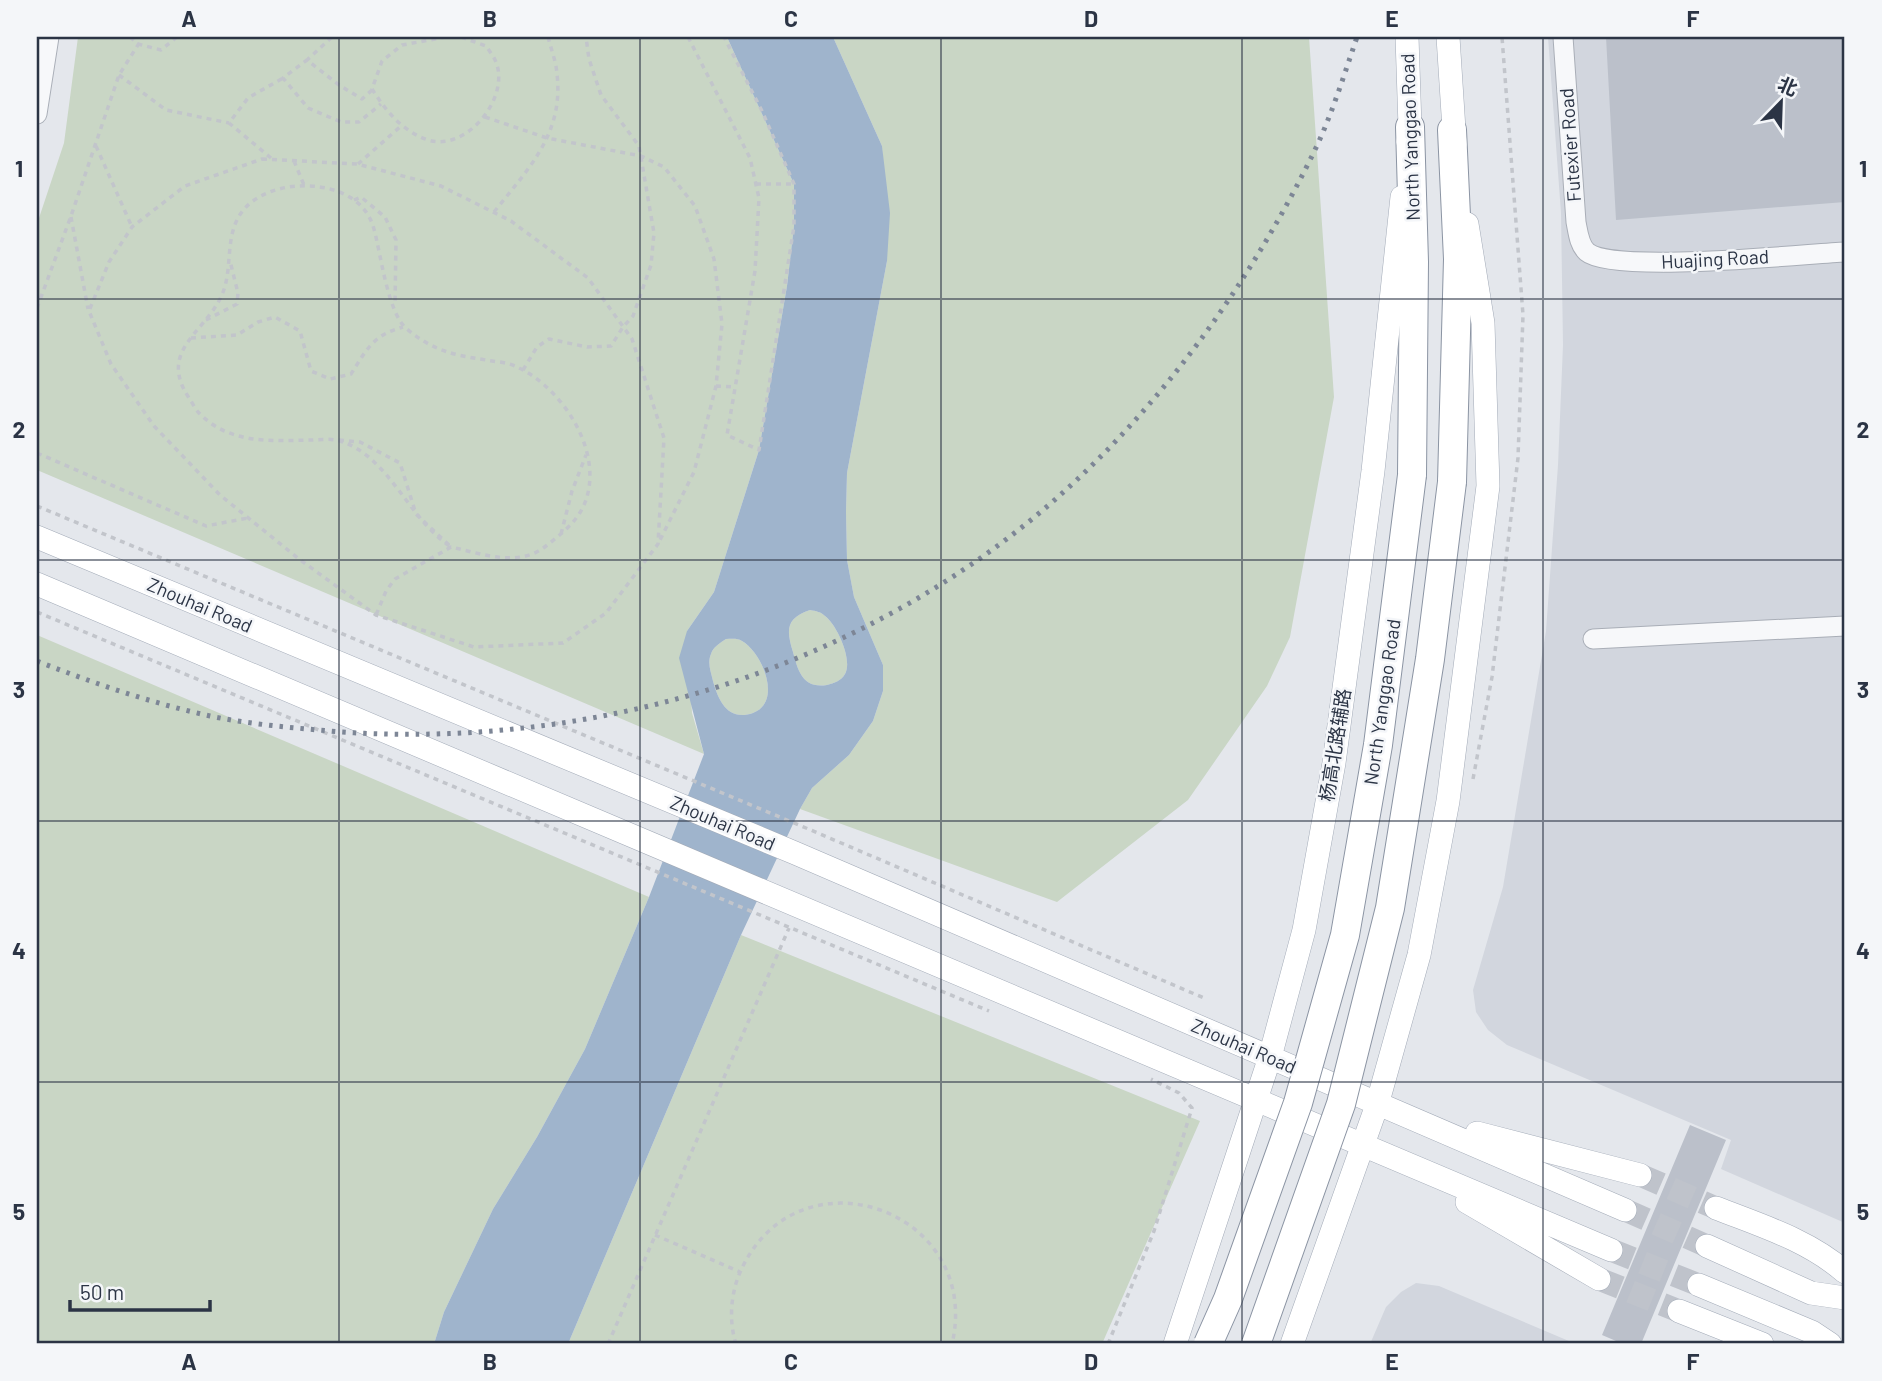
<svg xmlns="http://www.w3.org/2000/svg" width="1882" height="1381" viewBox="0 0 1882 1381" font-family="Barlow,'Noto Sans SC',sans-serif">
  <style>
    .built { fill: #d2d6de }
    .green { fill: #c9d6c5 }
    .water { fill: #9fb4cc; fill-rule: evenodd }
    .building { fill: #bbc0ca }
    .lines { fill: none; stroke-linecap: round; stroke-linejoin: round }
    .major-tunnel { stroke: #bfc3cb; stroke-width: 23; stroke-dasharray: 23 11; stroke-linecap: butt }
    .minor-casing { stroke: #a9aeb7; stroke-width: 21 }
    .major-casing { stroke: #a3abb8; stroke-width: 24 }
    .highway-casing { stroke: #8b94a3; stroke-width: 30 }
    .path { stroke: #c2c5cb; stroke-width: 3.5; stroke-dasharray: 5 5; stroke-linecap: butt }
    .minor { stroke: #f7f8fa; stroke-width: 19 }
    .major { stroke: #fff; stroke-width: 23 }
    .highway { stroke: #fff; stroke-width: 28 }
    .rail { stroke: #7d8696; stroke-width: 5; stroke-dasharray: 3.5 7; stroke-linecap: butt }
    .highway-bridge-casing { stroke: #8b94a3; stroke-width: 30; stroke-linecap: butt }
    .highway-bridge { stroke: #fff; stroke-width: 28 }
    .grid { fill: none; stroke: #2b3445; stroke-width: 2; stroke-opacity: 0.55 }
    .labels { text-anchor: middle; stroke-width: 5; stroke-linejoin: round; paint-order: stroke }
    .street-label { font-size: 19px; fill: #2b3445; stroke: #f4f6f9 }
    .neatline { fill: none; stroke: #2b3445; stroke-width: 2.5 }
    .grid-label { font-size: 23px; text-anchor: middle; font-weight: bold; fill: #2b3445 }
  </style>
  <rect width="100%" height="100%" fill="#e4e7ec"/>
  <path class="built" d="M 1548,37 L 1845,37 L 1845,1223 L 1721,1169 L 1731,1140 L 1507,1045 L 1488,1030 L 1476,1012 L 1473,990 L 1503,887 L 1546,631 L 1558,465 L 1563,345 L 1561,213 Z
    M 1416,1283 L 1439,1286 L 1576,1344 L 1370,1344 L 1386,1307 L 1401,1292 Z"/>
  <path class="green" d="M 78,37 L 727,37 L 794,184 L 794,226 L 787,286 L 759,450 L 714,592 L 687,631 L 692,713 L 704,754 L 37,470 L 37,224 L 64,143 Z
    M 833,37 L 1309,37 L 1334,397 L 1290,637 L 1267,686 L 1188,800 L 1057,902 L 800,809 L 812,788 L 849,755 L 873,721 L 883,691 L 883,665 L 854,597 L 847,560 L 846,512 L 847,473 L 887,261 L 882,146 Z
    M 810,610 C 816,611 821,612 825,616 C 837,625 853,660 845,674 C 841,681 834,683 827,685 C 803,689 798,671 793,652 C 786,630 786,618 810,610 Z
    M 37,635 L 649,897 L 585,1049 L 537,1137 L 493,1209 L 444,1312 L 434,1344 L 37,1344 Z
    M 726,639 C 732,639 737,638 742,641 C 762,652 783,702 753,713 C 728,722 718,700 713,681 C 711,672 707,663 711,654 C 713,647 720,643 726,639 Z
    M 741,935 L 1200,1121 L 1102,1344 L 568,1344 Z"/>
  <path class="water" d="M 727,37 L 833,37 L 882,146 L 890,213 L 887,261 L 847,473 L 846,512 L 847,560 L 854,597 L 883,665 L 883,691 L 873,721 L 849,755 L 812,788 L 800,809 L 741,935 L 568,1344 L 434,1344 L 444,1312 L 493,1209 L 537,1137 L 585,1049 L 649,897 L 704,754 L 679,658 L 687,631 L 714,592 L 759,450 L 787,286 L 794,226 L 794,184 ZM 810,610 C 816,611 821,612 825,616 C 837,625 853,660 845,674 C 841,681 834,683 827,685 C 803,689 798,671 793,652 C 786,630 786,618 810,610 ZM 726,639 C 732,639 737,638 742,641 C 762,652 783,702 753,713 C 728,722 718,700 713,681 C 711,672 707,663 711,654 C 713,647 720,643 726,639 Z"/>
  <path class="building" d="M 1606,37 L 1845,37 L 1845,202 L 1616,220 Z
    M 1690,1125 L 1726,1140 L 1641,1344 L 1623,1344 L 1602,1335 Z"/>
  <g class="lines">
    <path class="major-tunnel" d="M 1640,1175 L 1716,1208
      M 1625,1210 L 1707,1246
      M 1611,1250 L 1699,1285
      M 1599,1279 L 1679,1311"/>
    <g class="minor-casing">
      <path id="minor" d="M 1563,37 L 1576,222 C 1578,232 1579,245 1587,252 C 1613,274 1803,254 1845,252
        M 37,114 L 49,37
        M 1593,639 L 1845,626"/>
    </g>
    <g class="major-casing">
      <path id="major" d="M 1407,37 L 1410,127 L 1408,142
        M 1448,37 L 1455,145
        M 37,537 L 795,853 L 1625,1210
        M 37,584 L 1611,1250
        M 1477,1133 L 1640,1175
        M 1467,1202 L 1599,1279
        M 1716,1208 C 1762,1226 1808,1240 1845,1272
        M 1707,1246 L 1811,1293 L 1845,1298
        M 1699,1285 L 1812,1332 L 1830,1344
        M 1679,1311 L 1762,1344
        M 1175,1344 L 1270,1057 L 1304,930 L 1334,763 L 1373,471 L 1402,197
        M 1292,1344 L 1377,1105 L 1419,955 L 1448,801 L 1488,486 L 1483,323 L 1467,224"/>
    </g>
    <g class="highway-casing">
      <path id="highway" d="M 1410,127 L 1414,262 L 1412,475
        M 1452,482 L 1458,259 L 1452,130"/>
    </g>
    <path class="path" d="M 130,37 L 138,44 L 161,50 L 177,37
      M 446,37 L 402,45 L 382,61 L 372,89 C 386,111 402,131 428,140 C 465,152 508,101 497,65 C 495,58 490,52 486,46 L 461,37
      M 688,37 L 750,158 L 759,198 L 755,271 L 727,435 L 759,450 L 794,226 L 794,184 L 762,111 L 724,37
      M 306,61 L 332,37
      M 119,75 L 166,110 L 229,123
      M 372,90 L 362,99 L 339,85 L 307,60 L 283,78 L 308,108 L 341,122 L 359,122 L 381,104
      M 485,117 L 547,138 L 641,156 L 664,167 L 695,206 L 714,259 L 722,324 L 716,386 L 694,472 L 659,542
      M 96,146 L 132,227
      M 271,158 L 229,123 L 248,98 L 283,78
      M 262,159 L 357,164 L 441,186 L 511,221 L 588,278 L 632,339 L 664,438 L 658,544 L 606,613 L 563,643 L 474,647 L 376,615 L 299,559 L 220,495 L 154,426 L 111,364 L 89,311 L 109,262 L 132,227 L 185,186 Z
      M 294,161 L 304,185
      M 358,164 L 401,126
      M 756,184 L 794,184
      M 354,200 L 361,197 L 385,217 L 396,240 L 395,305
      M 494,212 C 528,169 564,134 557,74 C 556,61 551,49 548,37
      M 71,217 L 88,309
      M 37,308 L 71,216 L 119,75 L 143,37
      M 206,320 L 237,304 L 238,293 L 230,261
      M 191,338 L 237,335 L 258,322 L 275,317 L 300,331 L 311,371 L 330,379 L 351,374 C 367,349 373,335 403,327
      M 523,370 L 537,347 L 549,339 L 587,347 L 611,346 L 623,327 L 633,316 L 651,265 L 654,233 L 639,146 L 601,95 L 589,59 L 586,37
      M 716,386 L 735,387
      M 339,440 L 360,442 L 400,463 L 416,514 L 451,547 C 409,520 389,456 340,441 C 331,438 319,440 309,440 C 270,441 229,444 199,413 C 195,409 192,402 189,398 C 158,351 203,334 221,297 C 233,272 225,242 238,218 C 258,180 329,176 359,204 C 371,215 374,227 377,242 C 382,264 390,316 407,329 C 433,351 454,355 486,360 C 496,362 508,362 517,367 C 563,388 606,454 584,505 C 576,523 560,535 546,546 C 518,568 483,554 451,547 L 395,579 L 386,591 L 376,615
      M 37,453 L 206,526 L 248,518
      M 37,506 L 806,828 L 1204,998
      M 561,534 L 572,491 L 586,455
      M 37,612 L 989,1011
      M 1473,779 L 1492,677 L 1518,458 L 1523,315 L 1502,37
      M 655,1235 L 740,1272
      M 608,1344 L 789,928
      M 736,1344 C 728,1319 731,1289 743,1266 C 803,1146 983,1212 952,1344
      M 1108,1344 L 1154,1231 L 1192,1108 L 1179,1093 L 1151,1079"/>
    <use href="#minor" class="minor"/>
    <use href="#major" class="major"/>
    <use href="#highway" class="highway"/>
    <path class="rail" d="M 37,661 C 93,683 151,703 210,716 C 253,725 297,728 341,732 C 577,748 819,681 1008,538 C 1136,441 1239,303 1310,160 C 1330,121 1343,78 1357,37"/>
    <g class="highway-bridge-casing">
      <path id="highway-bridge" d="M 1208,1344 L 1228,1299 L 1298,1103 L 1345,935 L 1378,745 L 1412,475
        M 1256,1344 L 1341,1104 L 1390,908 L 1430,659 L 1452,482"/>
    </g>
    <use href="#highway-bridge" class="highway-bridge"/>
  </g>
  <path class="grid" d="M 339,37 L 339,1344M 640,37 L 640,1344M 941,37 L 941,1344M 1242,37 L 1242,1344M 1543,37 L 1543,1344M 37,299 L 1845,299M 37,560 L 1845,560M 37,821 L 1845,821M 37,1082 L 1845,1082"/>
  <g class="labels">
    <g class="street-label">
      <text transform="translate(1410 137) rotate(-92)" y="7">North Yanggao Road</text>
      <text transform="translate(1570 145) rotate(-94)" y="7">Futexier Road</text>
      <text transform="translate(1715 259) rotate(-3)" y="7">Huajing Road</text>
      <text transform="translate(200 605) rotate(23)" y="7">Zhouhai Road</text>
      <text transform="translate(1382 702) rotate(-82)" y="7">North Yanggao Road</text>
      <text transform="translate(1335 745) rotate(-81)" y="7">杨高北路辅路</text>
      <text transform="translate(723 823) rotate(23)" y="7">Zhouhai Road</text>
      <text transform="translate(1244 1046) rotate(23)" y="7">Zhouhai Road</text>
    </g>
  </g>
  <rect width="1882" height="1381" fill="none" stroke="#f4f6f9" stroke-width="77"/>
  <g transform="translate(1781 102) rotate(23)" stroke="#f4f6f9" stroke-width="5" paint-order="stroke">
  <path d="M0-5L12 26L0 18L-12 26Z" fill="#2b3445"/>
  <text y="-10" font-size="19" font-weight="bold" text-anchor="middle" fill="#2b3445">北</text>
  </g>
  <path d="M70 1300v10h140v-10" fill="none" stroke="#2b3445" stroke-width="3.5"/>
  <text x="80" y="1300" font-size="21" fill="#2b3445" stroke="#f4f6f9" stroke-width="5" paint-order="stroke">50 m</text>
  <rect x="38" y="38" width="1805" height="1304" class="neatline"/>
  <g class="grid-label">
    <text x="189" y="27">A</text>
    <text x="490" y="27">B</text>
    <text x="791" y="27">C</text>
    <text x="1091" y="27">D</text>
    <text x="1392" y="27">E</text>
    <text x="1693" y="27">F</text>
    <text x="19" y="177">1</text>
    <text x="1863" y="177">1</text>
    <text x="19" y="438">2</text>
    <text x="1863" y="438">2</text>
    <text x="19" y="698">3</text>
    <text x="1863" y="698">3</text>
    <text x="19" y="959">4</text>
    <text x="1863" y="959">4</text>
    <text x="19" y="1220">5</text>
    <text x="1863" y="1220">5</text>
    <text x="189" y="1370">A</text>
    <text x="490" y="1370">B</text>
    <text x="791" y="1370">C</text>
    <text x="1091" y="1370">D</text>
    <text x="1392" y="1370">E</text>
    <text x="1693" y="1370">F</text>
  </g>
</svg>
